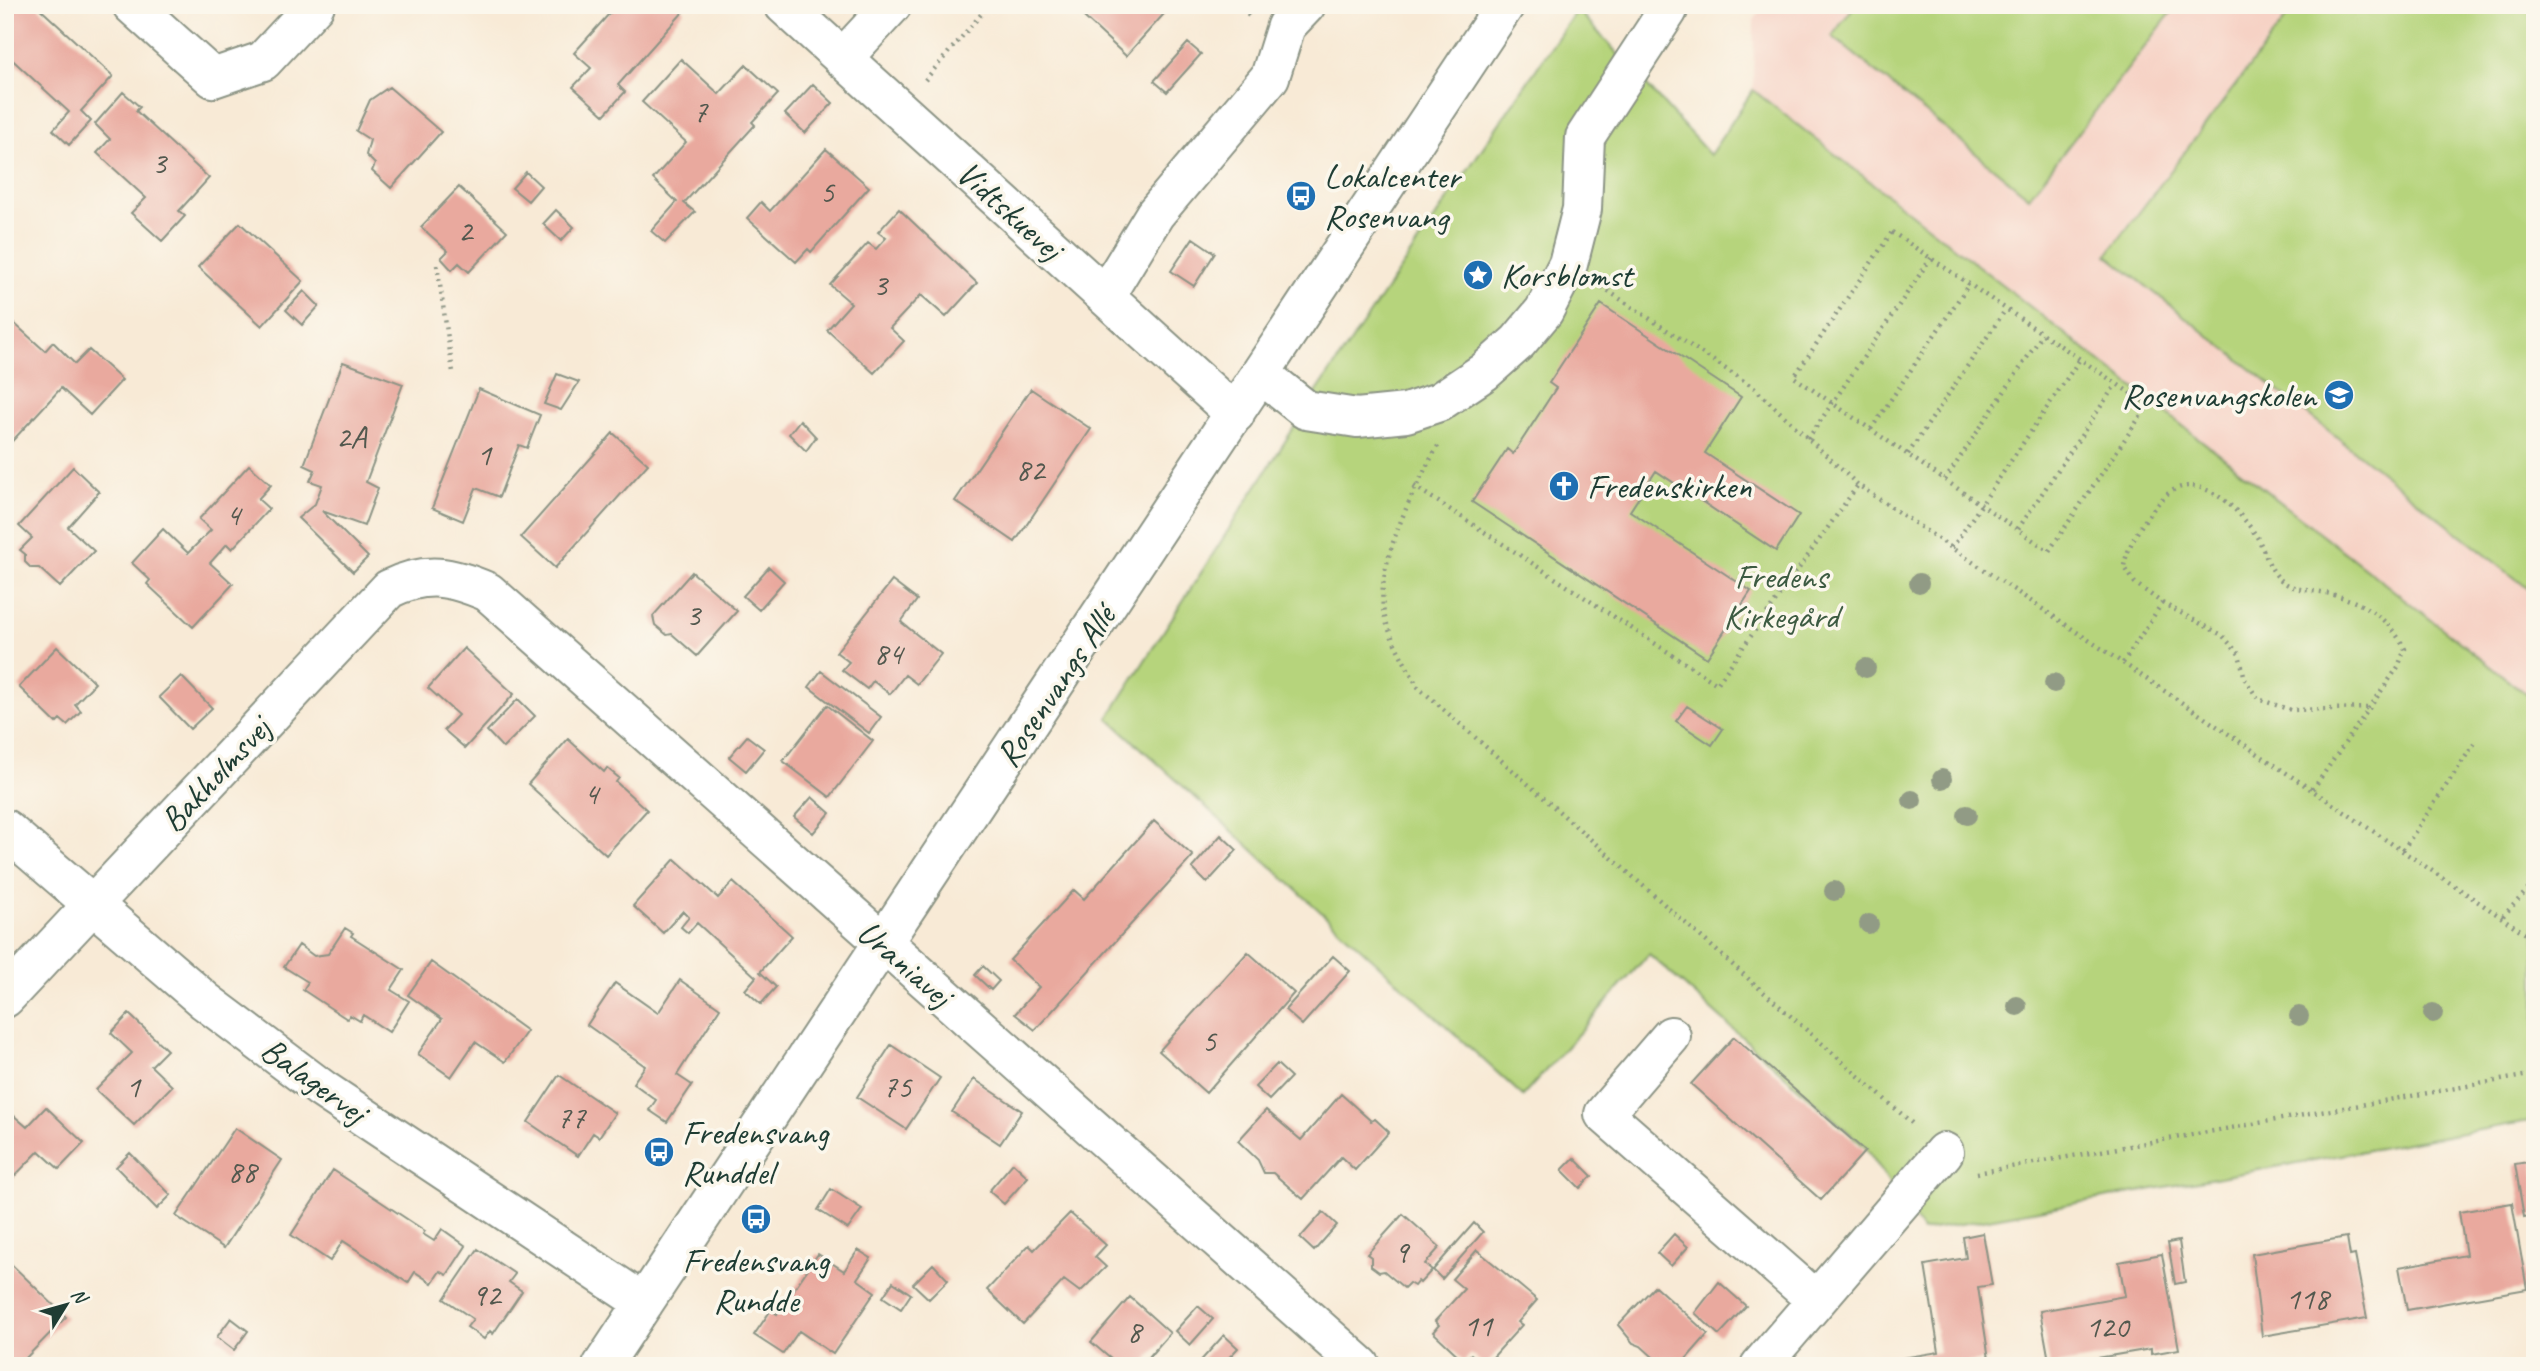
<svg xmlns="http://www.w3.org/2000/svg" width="2540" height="1371" viewBox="0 0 2540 1371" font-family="Caveat,sans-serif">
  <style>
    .built { fill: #f6d2c5 }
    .green { fill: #b6d47b; stroke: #6a8858; stroke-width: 2 }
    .building { fill: #e9a99e }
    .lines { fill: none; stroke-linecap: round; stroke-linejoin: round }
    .minor-casing { stroke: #8c9485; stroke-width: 42 }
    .path { stroke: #8c9485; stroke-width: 4.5; stroke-dasharray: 2 5; stroke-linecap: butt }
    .minor { stroke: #fff; stroke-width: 38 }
    .tree { fill: #919b85 }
    .labels { text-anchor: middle; stroke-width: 7; stroke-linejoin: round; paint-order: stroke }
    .number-label { font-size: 32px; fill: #52584e }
    .poi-label { font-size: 35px; fill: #1f3d34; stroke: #fbf7ec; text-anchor: start }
    .street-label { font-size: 35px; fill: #1f3d34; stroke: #fbf7ec }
    .park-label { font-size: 35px; fill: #3d5b42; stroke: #fbf7ec }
  </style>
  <rect width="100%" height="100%" fill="#fbf7ec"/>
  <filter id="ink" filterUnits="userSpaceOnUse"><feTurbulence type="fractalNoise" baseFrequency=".0143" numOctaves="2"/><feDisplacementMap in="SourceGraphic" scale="14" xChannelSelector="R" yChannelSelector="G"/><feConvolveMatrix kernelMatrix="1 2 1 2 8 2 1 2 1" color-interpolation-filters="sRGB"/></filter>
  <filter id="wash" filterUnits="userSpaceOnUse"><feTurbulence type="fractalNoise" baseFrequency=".00686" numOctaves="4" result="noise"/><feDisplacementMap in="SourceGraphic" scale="28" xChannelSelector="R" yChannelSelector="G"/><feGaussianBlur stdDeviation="1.57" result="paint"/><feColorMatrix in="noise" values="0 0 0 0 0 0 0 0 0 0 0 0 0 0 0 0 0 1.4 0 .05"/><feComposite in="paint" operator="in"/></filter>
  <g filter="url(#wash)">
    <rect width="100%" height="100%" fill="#f8ead6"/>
    <path class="built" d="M 1764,5 L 2535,5 L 2535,701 L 1753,90 L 1754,20 Z"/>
    <path class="green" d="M 1855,5 L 2177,5 L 2029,197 L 1832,36 Z
      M 2296,5 L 2535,5 L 2535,594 L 2107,255 Z
      M 1577,9 L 1710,155 L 1753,90 L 2535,701 L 2535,1120 L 1922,1231 L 1866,1148 L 1649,954 L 1523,1096 L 1108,718 L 1318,390 Z"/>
    <g id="blocks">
      <path class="building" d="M 5,5 L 36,5 L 113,76 L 81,111 L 91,121 L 69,145 L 53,130 L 69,112 L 5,53 Z
        M 617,5 L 678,5 L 684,11 L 618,85 L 625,92 L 604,115 L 573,87 L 591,68 L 574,53 Z
        M 1071,5 L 1172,5 L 1126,56 Z
        M 1188,43 L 1201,54 L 1167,92 L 1154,81 Z
        M 681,59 L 719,94 L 746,65 L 778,94 L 752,122 L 755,125 L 684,203 L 695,212 L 665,243 L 651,231 L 677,202 L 653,179 L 686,142 L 642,102 Z
        M 813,84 L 833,103 L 805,133 L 785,114 Z
        M 389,87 L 441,132 L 391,188 L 372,171 L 375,164 L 366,155 L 370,140 L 356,131 L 370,100 Z
        M 123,92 L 140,107 L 136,111 L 209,178 L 179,211 L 185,216 L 162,241 L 131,213 L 146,198 L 97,153 L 110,139 L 95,124 Z
        M 826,149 L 869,187 L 811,252 L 808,249 L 796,262 L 747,218 L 761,202 L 770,211 Z
        M 526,172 L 541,186 L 528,201 L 512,188 Z
        M 459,187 L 507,231 L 469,272 L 459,263 L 452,270 L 441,258 L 448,251 L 421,227 Z
        M 899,209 L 977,283 L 946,317 L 921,295 L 890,328 L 904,341 L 874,373 L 827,330 L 851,303 L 830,285 L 868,243 L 876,249 L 886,238 L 878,232 Z
        M 556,210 L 574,227 L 561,241 L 543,224 Z
        M 240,223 L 303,281 L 262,326 L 198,267 Z
        M 1193,238 L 1215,253 L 1194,286 L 1171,271 Z
        M 304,291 L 319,306 L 302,325 L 286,310 Z
        M 1601,304 L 1741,397 L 1705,453 L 1799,515 L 1776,551 L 1656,471 L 1630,511 L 1751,591 L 1707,658 L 1472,502 L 1507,449 L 1513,454 L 1556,388 L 1549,383 Z
        M 5,315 L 45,351 L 53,342 L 75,364 L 89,350 L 122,380 L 90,415 L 61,388 L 5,449 Z
        M 343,362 L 403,384 L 366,482 L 378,488 L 364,526 L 322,511 L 368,557 L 353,572 L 298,518 L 315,504 L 322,485 L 310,481 L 315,470 L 304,465 Z
        M 557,374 L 579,382 L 561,410 L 544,404 Z
        M 479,389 L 540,415 L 527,448 L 519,445 L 499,497 L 476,488 L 463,521 L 432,508 Z
        M 1031,389 L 1091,429 L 1015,542 L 955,501 Z
        M 800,420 L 816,437 L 806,451 L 789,434 Z
        M 613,433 L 648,464 L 555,568 L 521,537 Z
        M 249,465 L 271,485 L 258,499 L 269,509 L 232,549 L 227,544 L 210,563 L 233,584 L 193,627 L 147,584 L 150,580 L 132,563 L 163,529 L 188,553 L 211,530 L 199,519 Z
        M 73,467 L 99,492 L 68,527 L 94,551 L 60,587 L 39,568 L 31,568 L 25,562 L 25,554 L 20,550 L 32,538 L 19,526 Z
        M 769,567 L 784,581 L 759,610 L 743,596 Z
        M 692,572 L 737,611 L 697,656 L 672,634 L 667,635 L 655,625 L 653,616 Z
        M 892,581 L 917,600 L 901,622 L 941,654 L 917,684 L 905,675 L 890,694 L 873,681 L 867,689 L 842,670 L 849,662 L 836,652 Z
        M 57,647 L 95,683 L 75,704 L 81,711 L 67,725 L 60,719 L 56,723 L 19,687 Z
        M 464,648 L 514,694 L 465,748 L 444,730 L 458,715 L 428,688 Z
        M 821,671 L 881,717 L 869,733 L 809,687 Z
        M 181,676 L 212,708 L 190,729 L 159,697 Z
        M 518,699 L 535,716 L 503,748 L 487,731 Z
        M 827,705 L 873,741 L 830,797 L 783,761 Z
        M 1687,706 L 1723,729 L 1712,745 L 1676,721 Z
        M 747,736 L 764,749 L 746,771 L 729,757 Z
        M 568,739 L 604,772 L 607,768 L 619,778 L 616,782 L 647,810 L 606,855 L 528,784 Z
        M 812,797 L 830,813 L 813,833 L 794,817 Z
        M 1154,821 L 1193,856 L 1035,1030 L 1015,1014 L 1039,987 L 1010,960 L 1074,890 L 1084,899 Z
        M 1221,835 L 1237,850 L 1207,883 L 1192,868 Z
        M 675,859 L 718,898 L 733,882 L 792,936 L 760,972 L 776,987 L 761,1004 L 745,990 L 756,977 L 697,923 L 688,933 L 681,927 L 689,917 L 683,911 L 663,933 L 633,906 Z
        M 345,928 L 353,933 L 351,936 L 404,970 L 391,990 L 409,1001 L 389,1032 L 363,1015 L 360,1021 L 350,1015 L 347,1019 L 303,990 L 308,982 L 284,967 L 299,945 L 314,956 L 328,954 Z
        M 1248,952 L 1294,993 L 1206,1093 L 1159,1051 Z
        M 1333,956 L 1350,971 L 1302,1025 L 1285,1010 Z
        M 431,962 L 527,1031 L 505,1062 L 475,1042 L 451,1077 L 418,1054 L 442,1019 L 408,995 Z
        M 983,966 L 999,981 L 991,990 L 975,975 Z
        M 680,980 L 720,1008 L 677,1075 L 692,1085 L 667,1122 L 649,1110 L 656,1100 L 633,1083 L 645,1066 L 587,1025 L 615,983 L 658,1013 Z
        M 129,1014 L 167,1050 L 151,1066 L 172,1086 L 134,1125 L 96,1090 L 132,1053 L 111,1033 Z
        M 1734,1037 L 1865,1151 L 1821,1200 L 1691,1084 Z
        M 891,1045 L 940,1078 L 906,1129 L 857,1097 Z
        M 1277,1064 L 1291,1077 L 1269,1100 L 1255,1087 Z
        M 559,1075 L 615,1113 L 599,1137 L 593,1133 L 578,1156 L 528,1122 Z
        M 974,1079 L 1022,1111 L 1000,1144 L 952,1112 Z
        M 1341,1094 L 1371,1121 L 1375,1119 L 1389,1132 L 1355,1170 L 1341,1157 L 1303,1199 L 1273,1173 L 1264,1173 L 1258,1160 L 1238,1141 L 1266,1110 L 1301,1140 Z
        M 46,1107 L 84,1143 L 59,1169 L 39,1151 L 5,1186 L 5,1108 L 27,1127 Z
        M 235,1128 L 282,1160 L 224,1248 L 176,1216 Z
        M 130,1153 L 171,1195 L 157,1209 L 116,1167 Z
        M 1574,1158 L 1592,1176 L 1580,1188 L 1562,1170 Z
        M 2535,1161 L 2535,1215 L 2524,1217 L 2515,1164 Z
        M 1013,1163 L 1028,1177 L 1004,1204 L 989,1191 Z
        M 333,1170 L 425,1231 L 423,1234 L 434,1241 L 442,1229 L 466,1246 L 447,1275 L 440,1271 L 432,1283 L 415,1272 L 408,1283 L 343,1241 L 330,1261 L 291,1235 Z
        M 831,1189 L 862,1209 L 848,1229 L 818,1210 Z
        M 2512,1203 L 2527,1289 L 2407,1310 L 2399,1267 L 2466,1255 L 2459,1212 Z
        M 1323,1212 L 1337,1225 L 1314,1251 L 1300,1238 Z
        M 1070,1213 L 1106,1245 L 1095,1257 L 1106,1267 L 1080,1292 L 1064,1280 L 1023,1324 L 987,1290 L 1029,1245 L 1034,1250 Z
        M 1403,1214 L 1440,1247 L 1425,1264 L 1432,1270 L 1420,1283 L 1418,1281 L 1414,1286 L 1409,1283 L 1404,1288 L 1384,1271 L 1379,1272 L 1371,1266 L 1371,1257 L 1367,1254 Z
        M 1474,1223 L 1483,1232 L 1442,1279 L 1433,1270 Z
        M 1983,1233 L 1992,1285 L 1978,1287 L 1989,1359 L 1948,1366 L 1897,1366 L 1896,1359 L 1939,1352 L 1925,1265 L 1966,1258 L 1963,1237 Z
        M 1674,1234 L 1688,1247 L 1671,1266 L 1657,1253 Z
        M 2347,1237 L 2350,1256 L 2355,1255 L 2367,1318 L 2262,1336 L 2252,1254 Z
        M 2179,1241 L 2185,1282 L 2175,1284 L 2168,1243 Z
        M 478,1249 L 515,1274 L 509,1282 L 522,1291 L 493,1334 L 490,1331 L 484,1339 L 467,1327 L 473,1319 L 444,1299 Z
        M 858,1250 L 871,1258 L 857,1279 L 875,1292 L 833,1354 L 799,1331 L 783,1354 L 754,1335 L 771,1310 L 777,1314 L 818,1254 L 844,1271 Z
        M 1477,1250 L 1537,1300 L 1518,1322 L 1522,1325 L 1485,1366 L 1471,1354 L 1464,1361 L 1433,1332 L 1439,1325 L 1435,1321 L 1464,1289 L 1452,1279 Z
        M 2162,1254 L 2179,1349 L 2151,1354 L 2151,1349 L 2050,1366 L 2040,1311 L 2125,1296 L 2119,1262 Z
        M 8,1261 L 66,1317 L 18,1366 L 5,1366 L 5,1264 Z
        M 933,1264 L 948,1280 L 929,1299 L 913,1284 Z
        M 893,1282 L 911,1294 L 901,1309 L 883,1297 Z
        M 1719,1282 L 1746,1306 L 1719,1335 L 1695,1313 Z
        M 1655,1286 L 1708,1334 L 1680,1366 L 1663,1366 L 1641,1346 L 1633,1343 L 1618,1325 Z
        M 1130,1297 L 1170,1333 L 1141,1366 L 1119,1366 L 1091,1342 Z
        M 1198,1306 L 1213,1319 L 1190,1345 L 1175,1331 Z
        M 231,1318 L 248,1331 L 234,1350 L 217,1337 Z
        M 1224,1335 L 1238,1348 L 1221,1366 L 1196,1366 Z"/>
    </g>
  </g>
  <g filter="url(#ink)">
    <use href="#blocks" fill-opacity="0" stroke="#8c9485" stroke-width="2"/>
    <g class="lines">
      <g class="minor-casing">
        <path id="minor" d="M 132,5 L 213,78 L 263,61 L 315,5
          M 784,5 L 1235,414
          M 843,58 L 892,5
          M 1105,296 L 1155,214 L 1270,77 L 1286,26 L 1306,5
          M 1261,374 L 1306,410 L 1357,418 L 1406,413 L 1439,402 L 1484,372 L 1518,342 L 1544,311 L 1568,264 L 1582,209 L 1585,137 L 1668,10
          M 5,829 L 205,1001 L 322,1089 L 644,1303
          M 5,998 L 389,589 C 426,571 451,576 488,592 L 1361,1366
          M 1671,1036 L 1604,1114 L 1816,1300
          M 602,1366 L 1505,5
          M 1760,1366 L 1944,1152"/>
      </g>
      <path class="path" d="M 1237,5 L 1249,16
        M 925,80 L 989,5
        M 1892,232 L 2148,405 L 2049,551 L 1794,377 Z
        M 437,265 L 453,372
        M 1602,287 L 1753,387 L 1858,485 L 2535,940
        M 1871,429 L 1969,284
        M 1808,439 L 1931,258
        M 1438,446 C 1415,485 1374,567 1384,613 C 1389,638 1406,663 1417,686 L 1914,1125
        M 1908,454 L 2006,309
        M 1945,480 L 2043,334
        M 1414,486 L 1717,684 L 1858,485
        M 2018,529 L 2116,384
        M 1952,548 L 2080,359
        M 2162,603 L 2222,635 L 2239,654 L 2245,679 L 2258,699 L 2291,710 L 2369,708
        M 2123,663 L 2162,603 L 2135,583 L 2124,566 C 2128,542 2147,515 2164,497 C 2196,466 2239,508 2257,537 C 2266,552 2269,573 2285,583 C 2296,590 2308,590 2321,592 C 2359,599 2387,615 2405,649 L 2398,667 L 2313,789
        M 2403,850 L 2474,744
        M 2503,916 L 2535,882
        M 1977,1173 L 2535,1074"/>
      <use href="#minor" class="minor"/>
    </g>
    <g class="tree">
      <circle cx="1919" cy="583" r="10"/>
      <circle cx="1866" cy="668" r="10"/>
      <circle cx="2054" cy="683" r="10"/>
      <circle cx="1942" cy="779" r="10"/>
      <circle cx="1912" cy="800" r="10"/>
      <circle cx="1967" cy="815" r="10"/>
      <circle cx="1834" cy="891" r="10"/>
      <circle cx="1869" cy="924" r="10"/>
      <circle cx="2017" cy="1006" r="10"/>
      <circle cx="2433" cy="1013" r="10"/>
      <circle cx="2299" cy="1016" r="10"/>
    </g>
  </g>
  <defs>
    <g id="bus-disc" transform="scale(1.575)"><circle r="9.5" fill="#1f6fb2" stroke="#fbf7ec"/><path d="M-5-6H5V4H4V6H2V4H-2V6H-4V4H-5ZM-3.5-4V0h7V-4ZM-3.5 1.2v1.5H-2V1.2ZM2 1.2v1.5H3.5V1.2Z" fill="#fff"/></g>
    <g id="sight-disc" transform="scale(1.575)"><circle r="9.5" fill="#1f6fb2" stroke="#fbf7ec"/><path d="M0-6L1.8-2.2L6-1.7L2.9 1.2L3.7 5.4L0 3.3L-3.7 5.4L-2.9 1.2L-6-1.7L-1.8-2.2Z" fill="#fff"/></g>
    <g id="school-disc" transform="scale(1.575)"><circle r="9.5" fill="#1f6fb2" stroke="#fbf7ec"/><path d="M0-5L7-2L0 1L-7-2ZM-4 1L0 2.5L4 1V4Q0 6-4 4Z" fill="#fff"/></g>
    <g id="church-disc" transform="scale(1.575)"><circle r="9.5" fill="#1f6fb2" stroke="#fbf7ec"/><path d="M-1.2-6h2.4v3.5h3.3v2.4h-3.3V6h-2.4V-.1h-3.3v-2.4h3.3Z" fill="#fff"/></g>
  </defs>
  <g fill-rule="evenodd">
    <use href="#bus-disc" x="1301" y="196"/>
    <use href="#sight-disc" x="1478" y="275"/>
    <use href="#school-disc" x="2339" y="395"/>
    <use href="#church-disc" x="1564" y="486"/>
    <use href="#bus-disc" x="659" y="1152"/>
    <use href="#bus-disc" x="756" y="1219"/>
  </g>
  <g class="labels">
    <g class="number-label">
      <text x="700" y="122">7</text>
      <text x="159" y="173">3</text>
      <text x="827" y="202">5</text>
      <text x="465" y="241">2</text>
      <text x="880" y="295">3</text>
      <text x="351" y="447">2A</text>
      <text x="484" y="465">1</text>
      <text x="1030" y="480">82</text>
      <text x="233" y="525">4</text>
      <text x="693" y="625">3</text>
      <text x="888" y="664">84</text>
      <text x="591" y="804">4</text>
      <text x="1209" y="1051">5</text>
      <text x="133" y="1097">1</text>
      <text x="897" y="1097">75</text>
      <text x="571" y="1128">77</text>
      <text x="242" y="1182">88</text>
      <text x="1401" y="1262">9</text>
      <text x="486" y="1305">92</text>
      <text x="2307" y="1309">118</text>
      <text x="1478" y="1336">11</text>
      <text x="2107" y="1337">120</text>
      <text x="1134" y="1342">8</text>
    </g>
    <g class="poi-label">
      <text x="1324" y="188">Lokalcenter<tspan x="1324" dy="40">Rosenvang</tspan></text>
      <text x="1501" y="287">Korsblomst</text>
      <text x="2316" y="407" text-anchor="end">Rosenvangskolen</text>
      <text x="1587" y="498">Fredenskirken</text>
      <text x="682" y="1144">Fredensvang<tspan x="682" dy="40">Runddel</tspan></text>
      <text x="756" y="1272" text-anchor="middle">Fredensvang<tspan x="756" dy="40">Rundde</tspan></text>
    </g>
    <g class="street-label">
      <text transform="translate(1010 210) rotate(42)" y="12">Vidtskuevej</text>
      <text transform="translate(1055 686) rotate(-56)" y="12">Rosenvangs Allé</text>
      <text transform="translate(215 774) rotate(-47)" y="12">Bakholmsvej</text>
      <text transform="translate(905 963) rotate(41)" y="12">Uraniavej</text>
      <text transform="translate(314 1080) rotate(36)" y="12">Balagervej</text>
    </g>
    <g class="park-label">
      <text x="1781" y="588">Fredens<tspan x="1781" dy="40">Kirkegård</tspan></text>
    </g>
  </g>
  <rect width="2540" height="1371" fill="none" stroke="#fbf7ec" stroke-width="28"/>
  <g transform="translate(66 1305) rotate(53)" stroke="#fbf7ec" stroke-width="5" paint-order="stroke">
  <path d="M0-5L12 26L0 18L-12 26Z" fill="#1f3d34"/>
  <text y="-10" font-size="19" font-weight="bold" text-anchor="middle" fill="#1f3d34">N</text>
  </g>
</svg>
